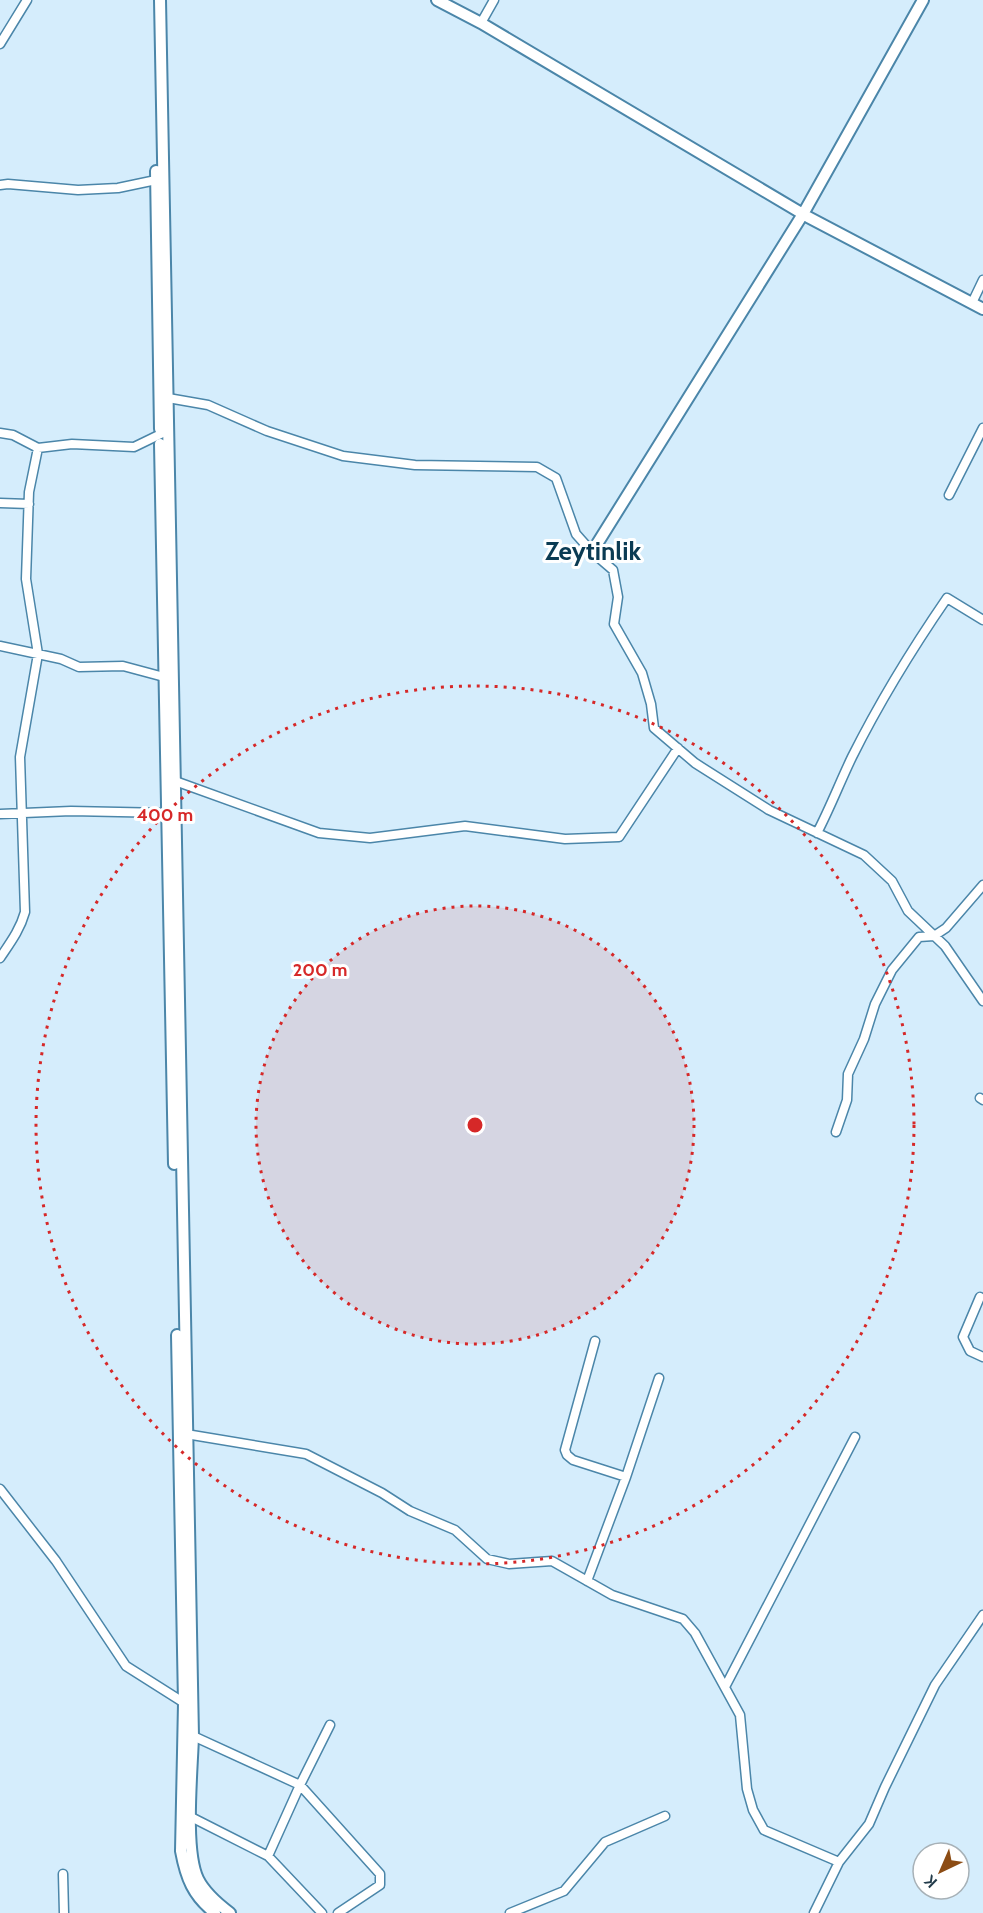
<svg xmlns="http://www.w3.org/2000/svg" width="983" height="1913" viewBox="0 0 983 1913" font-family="Cabin,sans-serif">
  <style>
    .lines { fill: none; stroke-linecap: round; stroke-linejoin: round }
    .minor-casing { stroke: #4b86a9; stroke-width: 11 }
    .tertiary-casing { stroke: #4b86a9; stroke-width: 14 }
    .minor { stroke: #fff; stroke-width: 8 }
    .tertiary { stroke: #fff; stroke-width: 10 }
    .ring { fill: none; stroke: #d62828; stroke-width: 3; stroke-dasharray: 3 6 }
    .labels { text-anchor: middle; stroke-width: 6; stroke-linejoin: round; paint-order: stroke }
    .district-label { font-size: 26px; font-weight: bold; fill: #0b3b53; stroke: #fff }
    .centre { fill: #d62828; stroke: #fff; stroke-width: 3 }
    .ring-label { font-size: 18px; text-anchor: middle; font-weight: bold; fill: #d62828; stroke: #fff; stroke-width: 6; stroke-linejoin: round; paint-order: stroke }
  </style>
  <rect width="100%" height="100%" fill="#d5edfc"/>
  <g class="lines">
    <g class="minor-casing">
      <path id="minor" d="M 481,23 L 494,0
        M 0,44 L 27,0
        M 0,185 L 8,184 L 78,190 L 118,188 L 156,180
        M 972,303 L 983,280
        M 168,398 L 208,405 L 267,431 L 343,456 L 415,465 L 537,467 L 556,478 L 576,534 L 592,552 L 613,570 L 618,597 L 614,624 L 642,673 L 651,704 L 654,728 L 695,763 L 769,810 L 864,855 L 892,881 L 908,911 L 945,946 L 983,1001
        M 0,433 L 13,435 L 38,448
        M 949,495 L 983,428
        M 0,503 L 29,504
        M 0,646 L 61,659 L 79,667 L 123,666 L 164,677
        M 175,781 L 319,833 L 370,838 L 465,826 L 565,839 L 619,837 L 678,748
        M 0,814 L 71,811 L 167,813
        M 817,833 C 830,808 840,782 852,757 C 880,701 912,649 947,598 L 983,620
        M 0,958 C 10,943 20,930 25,912 L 20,757 L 38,654 L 26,579 L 29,492 L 38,448 L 72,444 L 134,447 L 167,431
        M 980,1098 L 983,1100
        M 836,1132 L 847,1100 L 848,1074 L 864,1039 L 875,1004 L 892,970 L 919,937 L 934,936 L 946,928 L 983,885
        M 980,1297 L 963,1337 L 970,1351 L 983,1357
        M 595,1341 L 565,1450 L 567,1455 L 573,1460 L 626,1477
        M 186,1434 L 306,1454 L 382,1493 L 410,1511 L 455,1530 L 487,1559 L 509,1564 L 552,1561 L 612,1595 L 683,1619 L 695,1633 L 740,1715 L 747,1789 L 753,1810 L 764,1830 L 839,1862 L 814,1913
        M 0,1489 L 56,1561 L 126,1666 L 186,1704
        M 587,1581 L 626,1477 L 659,1378
        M 725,1687 L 855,1437
        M 193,1736 L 300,1785 L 380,1874 L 380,1885 L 338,1913
        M 191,1817 L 268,1856 L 300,1785 L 330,1725
        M 268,1856 L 322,1913
        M 839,1862 L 869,1824 L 885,1787 L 935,1685 L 983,1615
        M 63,1874 L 64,1913
        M 510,1913 L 564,1891 L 605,1842 L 665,1816"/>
    </g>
    <g class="tertiary-casing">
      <path id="tertiary" d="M 160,0 L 193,1736 C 192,1771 184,1850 198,1879 C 205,1893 218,1904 230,1913
        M 437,0 L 481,23 L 808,217 L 983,309
        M 156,171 L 160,429
        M 160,444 L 174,1164
        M 592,552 L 803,214 L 923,0
        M 177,1335 L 184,1703 L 181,1851 C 186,1878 193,1896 215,1913"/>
    </g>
    <use href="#minor" class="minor"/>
    <use href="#tertiary" class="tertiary"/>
  </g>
  <circle cx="475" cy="1125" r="219" fill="#d62828" fill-opacity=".12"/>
  <g class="ring">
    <circle cx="475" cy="1125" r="219"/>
    <circle cx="475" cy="1125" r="439"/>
  </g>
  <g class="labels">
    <g class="district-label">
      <text x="593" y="560">Zeytinlik</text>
    </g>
  </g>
  <circle cx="475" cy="1125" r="9" class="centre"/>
  <g class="ring-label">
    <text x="165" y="821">400 m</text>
    <text x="320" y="976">200 m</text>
  </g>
  <g transform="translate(941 1871) rotate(224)"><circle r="28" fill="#ffffff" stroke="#a7b1b7" stroke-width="1.5"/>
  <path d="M0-4.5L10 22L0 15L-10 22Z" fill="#8c4c14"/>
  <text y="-9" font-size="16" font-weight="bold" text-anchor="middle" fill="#233c4b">K</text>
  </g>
</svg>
